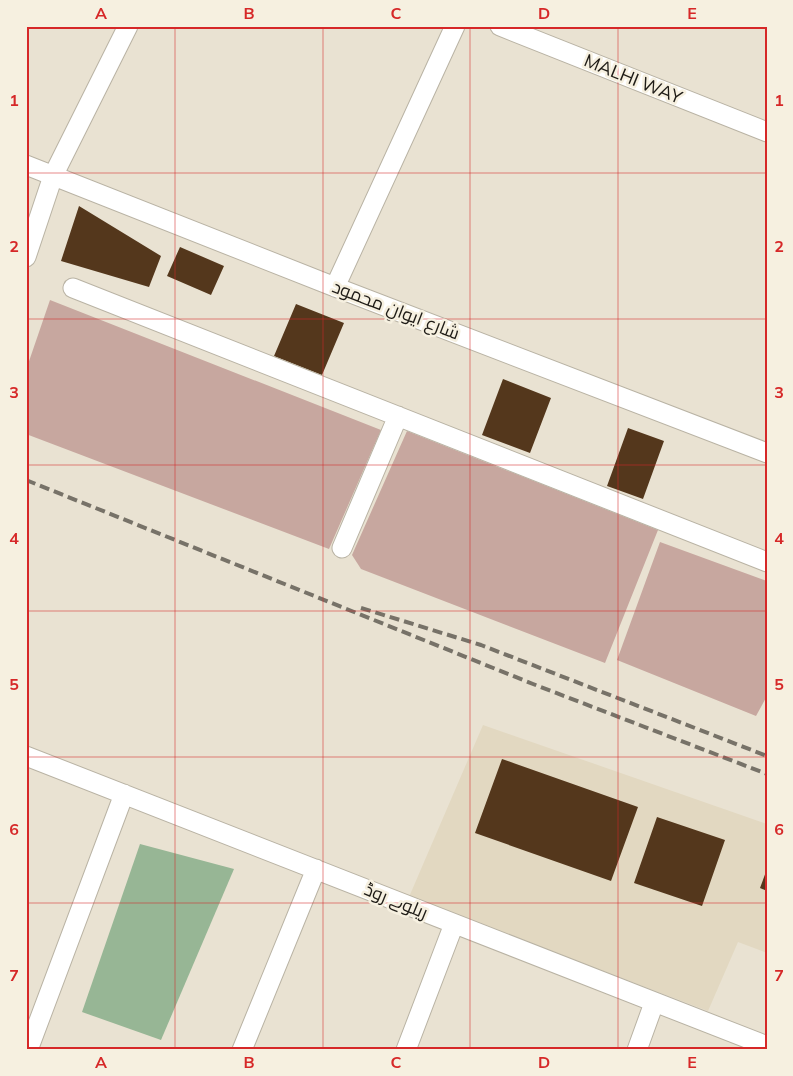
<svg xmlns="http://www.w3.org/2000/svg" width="793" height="1076" viewBox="0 0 793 1076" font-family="Mulish,Cairo,sans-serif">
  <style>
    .built { fill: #e2d8c1 }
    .green { fill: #c7a79f }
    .water { fill: #97b695 }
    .building { fill: #54371c }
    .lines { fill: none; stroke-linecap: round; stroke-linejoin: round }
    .minor-casing { stroke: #b9b3a4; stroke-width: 21 }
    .minor { stroke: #fff; stroke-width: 19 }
    .rail { stroke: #777268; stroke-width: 4; stroke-dasharray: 10 5; stroke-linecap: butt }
    .grid { fill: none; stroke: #d62828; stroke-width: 1; stroke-opacity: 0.55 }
    .labels { text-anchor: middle; stroke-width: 5; stroke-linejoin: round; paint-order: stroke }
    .street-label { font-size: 18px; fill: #1e1b16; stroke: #f6f0e0 }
    .neatline { fill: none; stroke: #d62828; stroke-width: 2 }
    .grid-label { font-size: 16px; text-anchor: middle; font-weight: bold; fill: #d62828 }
  </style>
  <rect width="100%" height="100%" fill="#e9e2d2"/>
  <path class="built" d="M 483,725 L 767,824 L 767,953 L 738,942 L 708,1011 L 409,897 Z"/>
  <path class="green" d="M 50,300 L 381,430 L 329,549 L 26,434 L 26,370 Z
    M 407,431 L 658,530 L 605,663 L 361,569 L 352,555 Z
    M 660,542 L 767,581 L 767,696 L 756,716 L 617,660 Z"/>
  <path class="water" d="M 140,844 L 234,869 L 161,1040 L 82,1012 Z"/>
  <path class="building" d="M 79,206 L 161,256 L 149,287 L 61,261 Z
    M 180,247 L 224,266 L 211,295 L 167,276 Z
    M 296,304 L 344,323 L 322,375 L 274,356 Z
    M 503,379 L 551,398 L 530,453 L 482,435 Z
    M 628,428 L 664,441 L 643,499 L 607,486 Z
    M 502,759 L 638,807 L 611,881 L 475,833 Z
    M 657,817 L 725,840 L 702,906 L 634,883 Z
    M 767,869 L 767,891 L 760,888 Z"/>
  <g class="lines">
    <g class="minor-casing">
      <path id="minor" d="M 500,26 L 767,132
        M 26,165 L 335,287 L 767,453
        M 26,257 L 53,176 L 128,26
        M 335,287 L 455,26
        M 73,288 L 767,562
        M 342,548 L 398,416
        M 26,756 L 767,1046
        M 28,1050 L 124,794
        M 242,1050 L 316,869
        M 406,1050 L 454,924
        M 637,1050 L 654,1003"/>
    </g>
    <use href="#minor" class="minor"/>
    <path class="rail" d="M 26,480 L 533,684 L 767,774
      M 361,608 L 481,645 L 767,756"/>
  </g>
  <path class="grid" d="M 175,26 L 175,1050M 323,26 L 323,1050M 470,26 L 470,1050M 618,26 L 618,1050M 26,173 L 767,173M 26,319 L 767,319M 26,465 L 767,465M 26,611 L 767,611M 26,757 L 767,757M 26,903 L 767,903"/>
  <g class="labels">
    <g class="street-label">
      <text transform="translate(633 79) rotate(22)" y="6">MALHI WAY</text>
      <text transform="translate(396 310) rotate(21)" y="6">شارع ایوانِ محمود</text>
      <text transform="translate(396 901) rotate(22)" y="6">ریلوے روڈ</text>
    </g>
  </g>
  <rect width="793" height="1076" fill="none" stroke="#f6f0e0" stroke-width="55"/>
  <rect x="28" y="28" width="738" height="1020" class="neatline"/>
  <g class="grid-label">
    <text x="101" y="19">A</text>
    <text x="249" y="19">B</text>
    <text x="396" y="19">C</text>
    <text x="544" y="19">D</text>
    <text x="692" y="19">E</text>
    <text x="14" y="106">1</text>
    <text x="779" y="106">1</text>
    <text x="14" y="252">2</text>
    <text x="779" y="252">2</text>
    <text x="14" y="398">3</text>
    <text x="779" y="398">3</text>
    <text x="14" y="544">4</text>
    <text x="779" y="544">4</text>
    <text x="14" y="690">5</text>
    <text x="779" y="690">5</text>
    <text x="14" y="835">6</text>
    <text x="779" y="835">6</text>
    <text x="14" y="981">7</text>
    <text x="779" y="981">7</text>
    <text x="101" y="1068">A</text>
    <text x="249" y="1068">B</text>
    <text x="396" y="1068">C</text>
    <text x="544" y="1068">D</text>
    <text x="692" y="1068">E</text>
  </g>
</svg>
